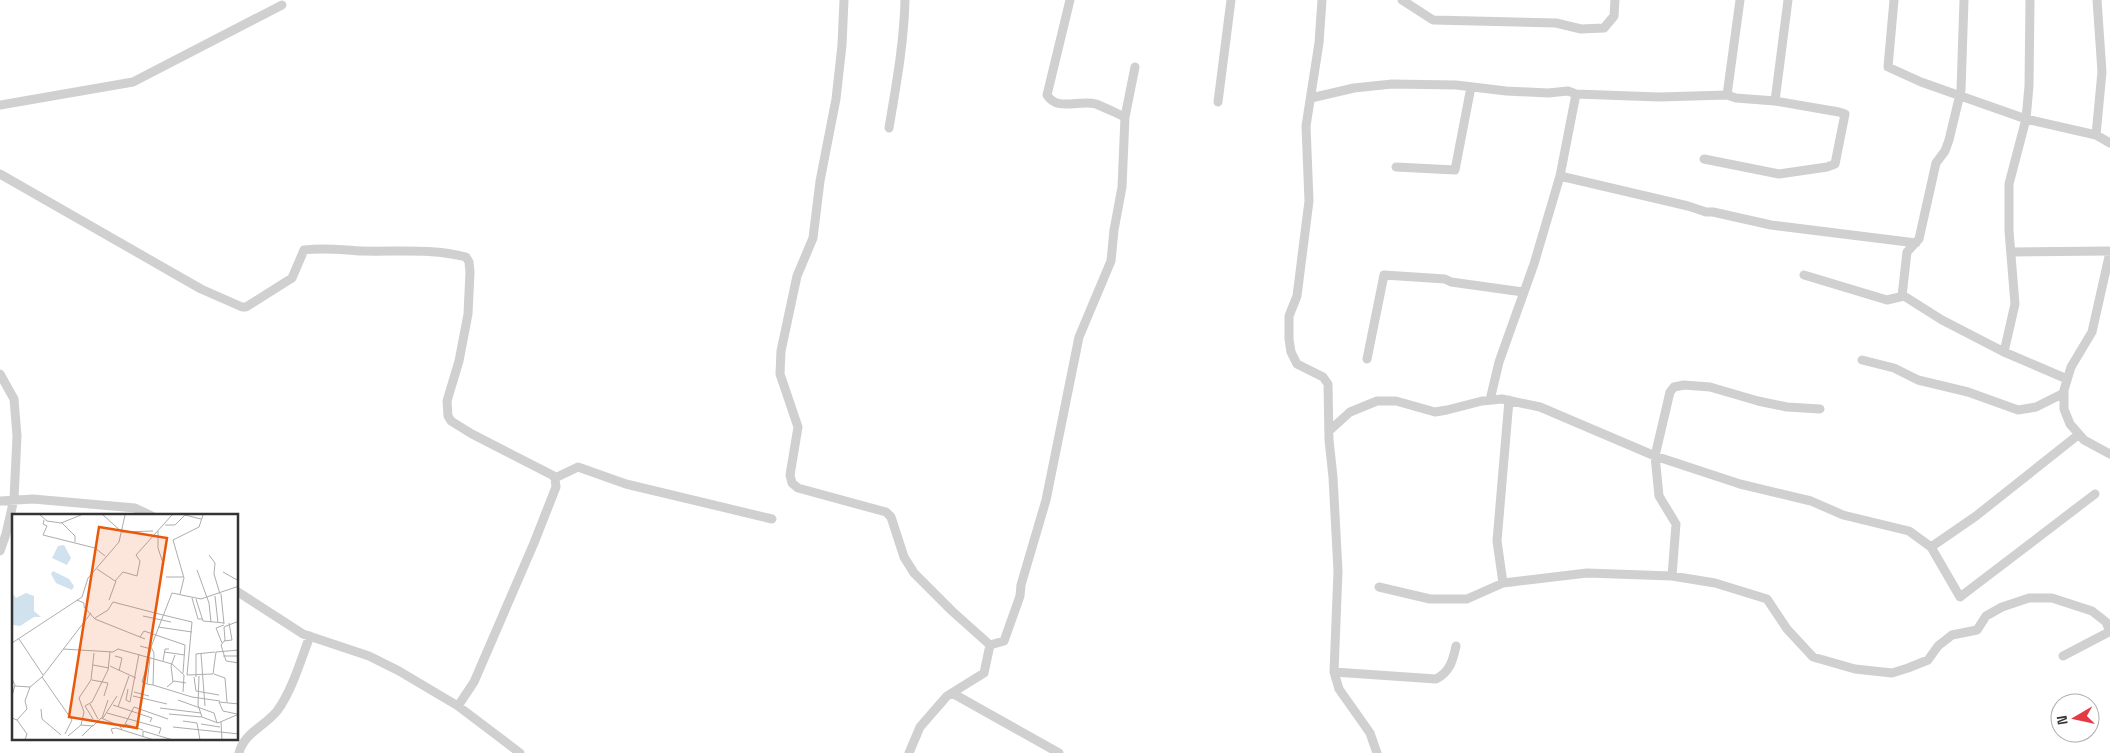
<svg xmlns="http://www.w3.org/2000/svg" width="2110" height="753" viewBox="0 0 2110 753" font-family="'Space Grotesk',sans-serif">
  <style>
    .lines { fill: none; stroke-linecap: round; stroke-linejoin: round }
    .minor { stroke: #d0d0d0; stroke-width: 9 }
    .inset-road { fill: none; stroke: #adadad; stroke-width: 1 }
    .view { fill: #e8590c; fill-opacity: 0.15; stroke: #e8590c; stroke-width: 2.5 }
    .inset-edge { fill: none; stroke: #333; stroke-width: 2.5 }
  </style>
  <rect width="100%" height="100%" fill="#fff"/>
  <g class="lines">
    <path class="minor" d="M 844,0 L 842,45 L 836,99 L 820,181 L 813,238 L 797,276 L 781,351 L 780,374 L 798,427 L 790,475 L 792,483 L 798,488 L 886,512 L 891,517 L 904,557 L 914,573 L 952,611 L 990,645 L 984,673 L 947,696 L 920,727 L 909,753
      M 1070,0 L 1047,95 C 1057,112 1080,99 1096,104 C 1106,108 1116,113 1125,117
      M 1322,0 L 1319,43 L 1306,126 L 1309,201 L 1297,296 L 1289,316 L 1289,339 L 1291,352 L 1297,364 L 1323,377 L 1328,384 L 1329,440 L 1333,477 L 1338,571 L 1334,672 L 1339,689 L 1370,733 L 1377,753
      M 1402,0 L 1433,20 L 1556,23 L 1581,29 L 1604,28 L 1614,16 L 1615,0
      M 1894,0 L 1888,67 L 1921,82 L 2026,119 L 2096,135 L 2110,143
      M 1727,95 L 1740,0
      M 1311,98 L 1354,88 L 1392,84 L 1456,85 L 1506,91 L 1548,93 L 1568,91 L 1576,94 L 1659,97 L 1727,95 L 1736,98 L 1775,101 L 1839,112 L 1845,114 L 1835,164 L 1827,167 L 1779,174 L 1704,159
      M 1775,101 L 1788,0
      M 1218,102 L 1231,0
      M 0,105 L 133,82 L 282,5
      M 889,128 C 896,86 904,43 905,0
      M 2096,135 L 2102,72 L 2097,0
      M 1396,167 L 1455,170 L 1471,87
      M 0,174 L 201,289 L 242,307 L 246,307 L 292,278 L 304,250 C 324,247 342,250 362,251 C 396,252 432,248 466,257 L 469,262 L 470,272 L 468,314 L 459,361 L 447,401 L 448,416 L 451,421 L 472,434 L 552,475 L 555,478 L 556,487 L 534,543 L 474,682 L 458,706
      M 1560,176 L 1688,206 L 1706,212 L 1713,212 L 1771,225 L 1916,243
      M 2011,252 L 2110,251
      M 2110,252 L 2092,332 L 2071,367 L 2064,390 L 2064,409 L 2070,424 L 2084,440 L 2110,454
      M 1804,275 L 1887,300 L 1904,296 L 1942,320 L 2004,352 L 2067,379
      M 1902,296 L 1907,252 L 1919,239 L 1936,163 L 1945,151 L 1949,140 L 1961,90 L 1964,0
      M 2004,352 L 2015,304 L 2009,231 L 2009,184 L 2026,119 L 2029,86 L 2030,0
      M 1367,359 L 1384,275 L 1445,279 L 1451,282 L 1523,292
      M 1862,360 L 1894,368 L 1918,380 L 1968,392 L 2018,410 L 2036,407 L 2064,393
      M 0,374 L 14,399 L 17,436 L 14,499 L 6,534 L 0,551
      M 1490,400 L 1499,362 L 1534,264 L 1560,176 L 1576,94
      M 1329,431 L 1350,412 L 1377,401 L 1396,401 L 1435,412 L 1447,410 L 1482,401 L 1502,399 L 1540,407 L 1655,456 L 1740,484 L 1811,501 L 1843,515 L 1909,531 L 1931,547 L 1960,597 L 2095,494
      M 555,478 L 578,467 L 626,484 L 772,519
      M 0,501 L 33,499 L 135,508 L 152,516
      M 1931,547 L 1976,516 L 2078,435
      M 1672,576 L 1676,524 L 1659,496 L 1655,456 L 1670,392 L 1674,387 L 1684,385 L 1710,387 L 1758,401 L 1787,407 L 1820,409
      M 1503,583 L 1497,541 L 1509,400
      M 1379,587 L 1430,599 L 1467,599 L 1503,583 L 1587,573 L 1672,576 L 1715,583 L 1767,599 L 1787,629 L 1813,657 L 1855,669 L 1892,673 L 1908,668 L 1928,660 L 1938,646 L 1952,635 L 1977,630 L 1986,616 L 2002,607 L 2029,598 L 2052,598 L 2092,611 L 2106,622 L 2110,632
      M 238,592 L 303,634 L 369,656 L 399,671 L 458,706 L 520,753
      M 990,645 L 1004,641 L 1020,596 L 1021,585 L 1046,500 L 1079,337 L 1111,261 L 1114,230 L 1122,187 L 1125,117 L 1135,67
      M 2063,656 L 2109,632
      M 1334,672 L 1436,679 C 1450,672 1453,660 1456,646
      M 952,693 L 1059,753
      M 239,753 C 244,733 265,726 277,711 C 292,691 301,659 310,636"/>
  </g>
  <g transform="translate(12 514)">
    <rect width="226" height="226" fill="#fff"/>
    <path d="M 52,31 L 59,44 L 55,51 L 40,44 L 46,32 ZM 41,57 L 57,65 L 62,72 L 60,76 L 44,69 L 39,60 ZM 0,79 L 4,84 L 14,79 L 22,82 L 22,97 L 29,103 L 22,103 L 8,112 L 1,111 Z" fill="#cfe2ee"/>
    <path class="inset-road" d="M 28,1 L 35,7 L 49,9 L 69,1M 91,1 L 110,18 L 141,17M 173,1 L 189,5M 32,6 L 31,10 L 35,12 L 31,21 L 83,34 L 93,42M 49,8 L 63,22 L 63,28M 153,11 L 163,11 L 173,1M 146,17 L 146,34 L 151,49M 197,41 L 203,49 L 202,60 L 208,80M 85,55 L 103,67 L 111,58 L 125,62 L 128,47 L 124,41 L 160,1M 185,56 L 197,89 L 199,108M 211,58 L 227,67M 154,63 L 171,63M 168,80 L 172,64 L 161,26 L 187,13 L 191,1M 209,80 L 212,110M 203,82 L 206,109M 180,84 L 186,105 L 190,105M 184,85 L 191,107 L 212,109M 65,86 L 72,89 L 72,93 L 83,105 L 133,125M 97,86 L 104,67M 151,101 L 180,108 L 175,161M 131,102 L 159,108M 83,104 L 96,96 L 101,88 L 151,101M 227,107 L 212,113 L 213,126 L 209,131 L 214,147 L 227,149M 146,113 L 180,118M 128,123 L 132,117 L 173,131 L 171,159M 7,125 L 31,161M 212,127 L 220,126 L 217,109M 0,129 L 70,83 L 76,64 L 107,28 L 113,1M 210,129 L 204,114 L 212,111M 128,132 L 139,135 L 137,142M 51,135 L 101,138 L 106,135 L 160,150 L 172,161 L 171,178M 152,138 L 173,141M 189,140 L 193,192M 103,142 L 110,144 L 107,157M 211,142 L 227,142M 138,143 L 135,170 L 141,171M 151,147 L 153,135 L 157,135M 81,151 L 97,154M 98,152 L 124,164M 202,160 L 213,164 L 215,188M 175,161 L 201,160 L 204,138 L 227,136M 187,162 L 186,191 L 190,203 L 206,209 L 227,200M 30,163 L 60,206 L 53,220M 182,163 L 184,177 L 207,181M 184,163 L 184,140 L 203,138M 0,165 L 3,171 L 0,182M 80,166 L 96,169 L 92,182M 161,168 L 159,152 L 163,141M 135,170 L 130,168 L 136,149M 3,172 L 18,173 L 30,163 L 79,99M 155,173 L 162,167 L 174,169M 116,175 L 114,186 L 118,188 L 127,140M 122,178 L 137,182M 121,182 L 155,190M 166,186 L 202,199 L 205,209M 208,187 L 180,183 L 141,171 L 142,139 L 139,133 L 160,79 L 189,85 L 227,72M 78,190 L 86,205M 101,191 L 140,204 L 138,208M 106,193 L 117,162M 148,194 L 189,199M 29,195 L 30,205 L 49,221M 95,199 L 149,214 L 147,220M 157,200 L 190,203M 225,200 L 211,197 L 207,188 L 227,190M 0,204 L 5,206 L 15,220 L 13,226M 90,204 L 96,186M 91,204 L 105,182M 81,205 L 73,192 L 80,188 L 96,156 L 98,138M 5,206 L 15,195 L 13,187 L 18,173M 171,207 L 185,209 L 188,226M 209,208 L 210,226M 113,210 L 131,216M 189,210 L 208,213M 69,211 L 72,198 L 67,184 L 79,166 L 82,139M 161,213 L 227,220M 111,214 L 122,193 L 156,205M 101,220 L 99,215 L 104,214 L 142,226M 56,222 L 69,211 L 81,212 L 89,204 L 108,212 L 110,216M 70,222 L 81,211M 131,223 L 131,217 L 161,226"/>
    <path class="view" d="M 87,13 L 155,24 L 125,214 L 57,203 Z"/>
    <rect width="226" height="226" class="inset-edge"/>
  </g>
  <g transform="translate(2075 718) rotate(261)"><circle r="24" fill="#ffffff" stroke="#adadad"/>
  <path d="M0-4L9 19L0 12L-9 19Z" fill="#e63946"/>
  <text y="-8" font-size="14" font-weight="bold" text-anchor="middle" fill="#333333">N</text>
  </g>
</svg>
